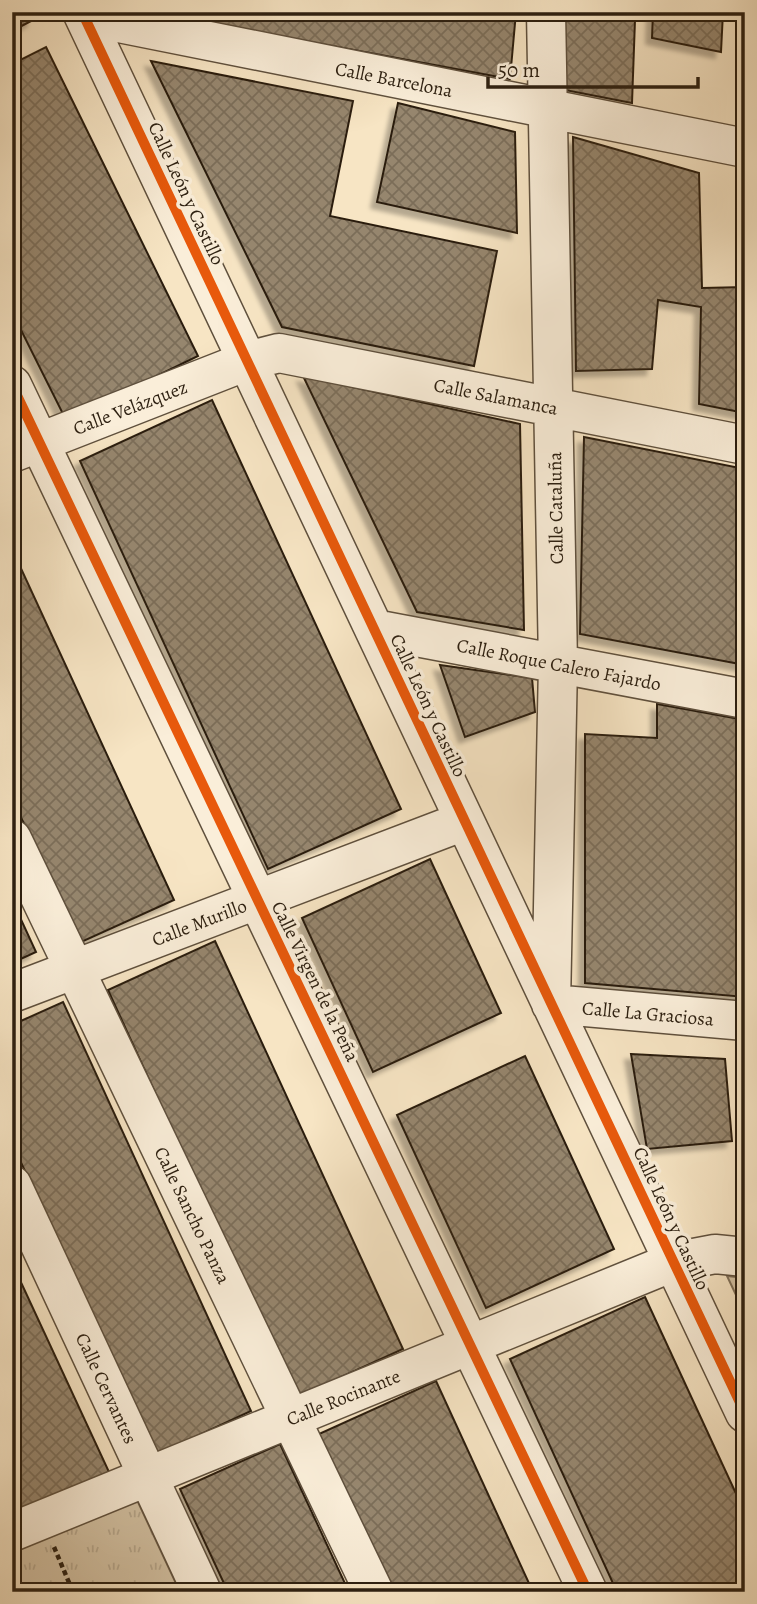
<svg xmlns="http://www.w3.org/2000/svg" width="757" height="1604" viewBox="0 0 757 1604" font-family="Alegreya,serif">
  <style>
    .park { fill: url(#park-tufts); stroke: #80715a; stroke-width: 2 }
    .building { fill: url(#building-cross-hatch); stroke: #2c1f10; stroke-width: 2; filter: url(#shadow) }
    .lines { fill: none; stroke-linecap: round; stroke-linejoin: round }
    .minor-casing { stroke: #5f503d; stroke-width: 41 }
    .path { stroke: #2c1f10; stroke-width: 4.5; stroke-dasharray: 5 3.5; stroke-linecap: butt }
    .minor { stroke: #faeed9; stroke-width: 38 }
    .cycleway-casing { stroke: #faeed9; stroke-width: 15 }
    .cycleway { stroke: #e8590c; stroke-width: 10 }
    .labels { text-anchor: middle; stroke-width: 7; stroke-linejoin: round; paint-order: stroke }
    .street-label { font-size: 19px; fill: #2c1f10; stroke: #faeed9 }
  </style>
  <defs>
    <pattern id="park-tufts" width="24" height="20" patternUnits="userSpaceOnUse" patternTransform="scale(1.75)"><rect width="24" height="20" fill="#d4c3a5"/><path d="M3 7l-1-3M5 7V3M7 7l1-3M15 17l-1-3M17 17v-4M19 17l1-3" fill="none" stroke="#b6a78d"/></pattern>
    <pattern id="building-cross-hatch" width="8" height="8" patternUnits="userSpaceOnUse" patternTransform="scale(1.75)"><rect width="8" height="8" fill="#96866e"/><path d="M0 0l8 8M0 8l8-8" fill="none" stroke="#7b6d59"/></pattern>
    <filter id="shadow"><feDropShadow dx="-6" dy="6" stdDeviation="2" flood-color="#0004"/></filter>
  </defs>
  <rect width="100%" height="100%" fill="#f7e5c4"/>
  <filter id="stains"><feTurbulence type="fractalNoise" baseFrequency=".00286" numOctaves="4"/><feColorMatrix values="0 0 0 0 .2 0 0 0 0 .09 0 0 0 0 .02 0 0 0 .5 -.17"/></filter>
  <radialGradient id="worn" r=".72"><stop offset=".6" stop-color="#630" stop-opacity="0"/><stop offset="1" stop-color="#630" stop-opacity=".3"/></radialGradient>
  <path class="park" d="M 727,1276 L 745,1278 L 745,1314 Z
    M 137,1500 L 180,1592 L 12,1592 L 12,1550 Z"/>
  <path class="building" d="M 12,12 L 29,12 L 33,20 L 12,31 Z
    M 150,12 L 516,12 L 510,79 Z
    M 565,12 L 608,12 L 608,19 L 635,20 L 632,103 L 565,90 Z
    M 653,12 L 723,12 L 721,52 L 652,38 Z
    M 46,47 L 198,356 L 66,420 L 12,312 L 12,64 Z
    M 151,61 L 353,101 L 330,216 L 497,251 L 474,366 L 282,327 Z
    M 398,103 L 515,132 L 517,233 L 377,202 Z
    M 573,137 L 699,173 L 702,288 L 745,287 L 745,413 L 699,404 L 701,307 L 658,300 L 652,369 L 576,371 Z
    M 303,376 L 520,424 L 524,630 L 417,612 Z
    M 212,400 L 401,809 L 268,869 L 80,461 Z
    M 584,437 L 745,469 L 745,665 L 580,634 Z
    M 12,549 L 174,900 L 79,943 L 12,798 Z
    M 440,665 L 532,678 L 535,712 L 465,737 Z
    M 657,704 L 745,720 L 745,997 L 585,983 L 585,734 L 657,738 Z
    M 430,859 L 501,1013 L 373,1072 L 302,918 Z
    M 12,900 L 36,952 L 12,963 Z
    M 215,941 L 403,1349 L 295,1398 L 108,990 Z
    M 63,1002 L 251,1411 L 156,1455 L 12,1143 L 12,1025 Z
    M 631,1054 L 725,1059 L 732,1141 L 647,1149 Z
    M 525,1056 L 614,1249 L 486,1308 L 397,1115 Z
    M 12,1263 L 109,1472 L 12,1516 Z
    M 645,1297 L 745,1513 L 745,1592 L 617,1592 L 510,1359 Z
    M 436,1381 L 533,1592 L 391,1592 L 319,1434 Z
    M 280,1444 L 349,1592 L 228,1592 L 180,1489 Z"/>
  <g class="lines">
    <g class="minor-casing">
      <path id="minor" d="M 82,12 L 745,1413
        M 546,12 L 558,664 L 551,1004 L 745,1021
        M 84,16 L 745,148
        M 12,385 L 588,1592
        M 12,453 L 247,361 L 279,353 L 745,445
        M 374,629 L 745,699
        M 12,839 L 374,1592
        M 12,993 L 464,821
        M 12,1185 L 202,1592
        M 12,1532 L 673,1262 L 715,1254 L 745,1257"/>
    </g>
    <path class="path" d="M 54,1547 L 73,1592"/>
    <use href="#minor" class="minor"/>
    <g class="cycleway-casing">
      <path id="cycleway" d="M 82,12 L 745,1413
        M 12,385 L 588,1592"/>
    </g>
    <use href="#cycleway" class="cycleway"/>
  </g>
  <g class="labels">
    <g class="street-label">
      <text transform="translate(394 79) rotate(11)" y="7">Calle Barcelona</text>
      <text transform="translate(187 193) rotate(65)" y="7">Calle León y Castillo</text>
      <text transform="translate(496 396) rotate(11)" y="7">Calle Salamanca</text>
      <text transform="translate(130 407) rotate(-21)" y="7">Calle Velázquez</text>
      <text transform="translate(555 508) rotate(-91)" y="7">Calle Cataluña</text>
      <text transform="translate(559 664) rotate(11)" y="7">Calle Roque Calero Fajardo</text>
      <text transform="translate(429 705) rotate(65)" y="7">Calle León y Castillo</text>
      <text transform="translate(199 922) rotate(-21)" y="7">Calle Murillo</text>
      <text transform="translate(316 981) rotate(64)" y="7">Calle Virgen de la Peña</text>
      <text transform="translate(648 1013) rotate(5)" y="7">Calle La Graciosa</text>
      <text transform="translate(193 1215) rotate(64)" y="7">Calle Sancho Panza</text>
      <text transform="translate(672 1218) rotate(65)" y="7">Calle León y Castillo</text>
      <text transform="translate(107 1388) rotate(65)" y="7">Calle Cervantes</text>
      <text transform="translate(343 1397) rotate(-22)" y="7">Calle Rocinante</text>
    </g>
  </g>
  <rect width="757" height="1604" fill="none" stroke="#f7e5c4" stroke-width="42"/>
  <rect x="14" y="14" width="729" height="1576" fill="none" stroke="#2c1f10" stroke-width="3.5"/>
  <rect x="21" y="21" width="715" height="1562" fill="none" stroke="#2c1f10" stroke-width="2"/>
  <path d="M488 77v10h210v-10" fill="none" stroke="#2c1f10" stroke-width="3.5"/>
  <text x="498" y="77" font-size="21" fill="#2c1f10" stroke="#faeed9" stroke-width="5" paint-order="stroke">50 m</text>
  <rect width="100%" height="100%" filter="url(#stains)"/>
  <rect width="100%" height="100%" fill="url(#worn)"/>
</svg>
